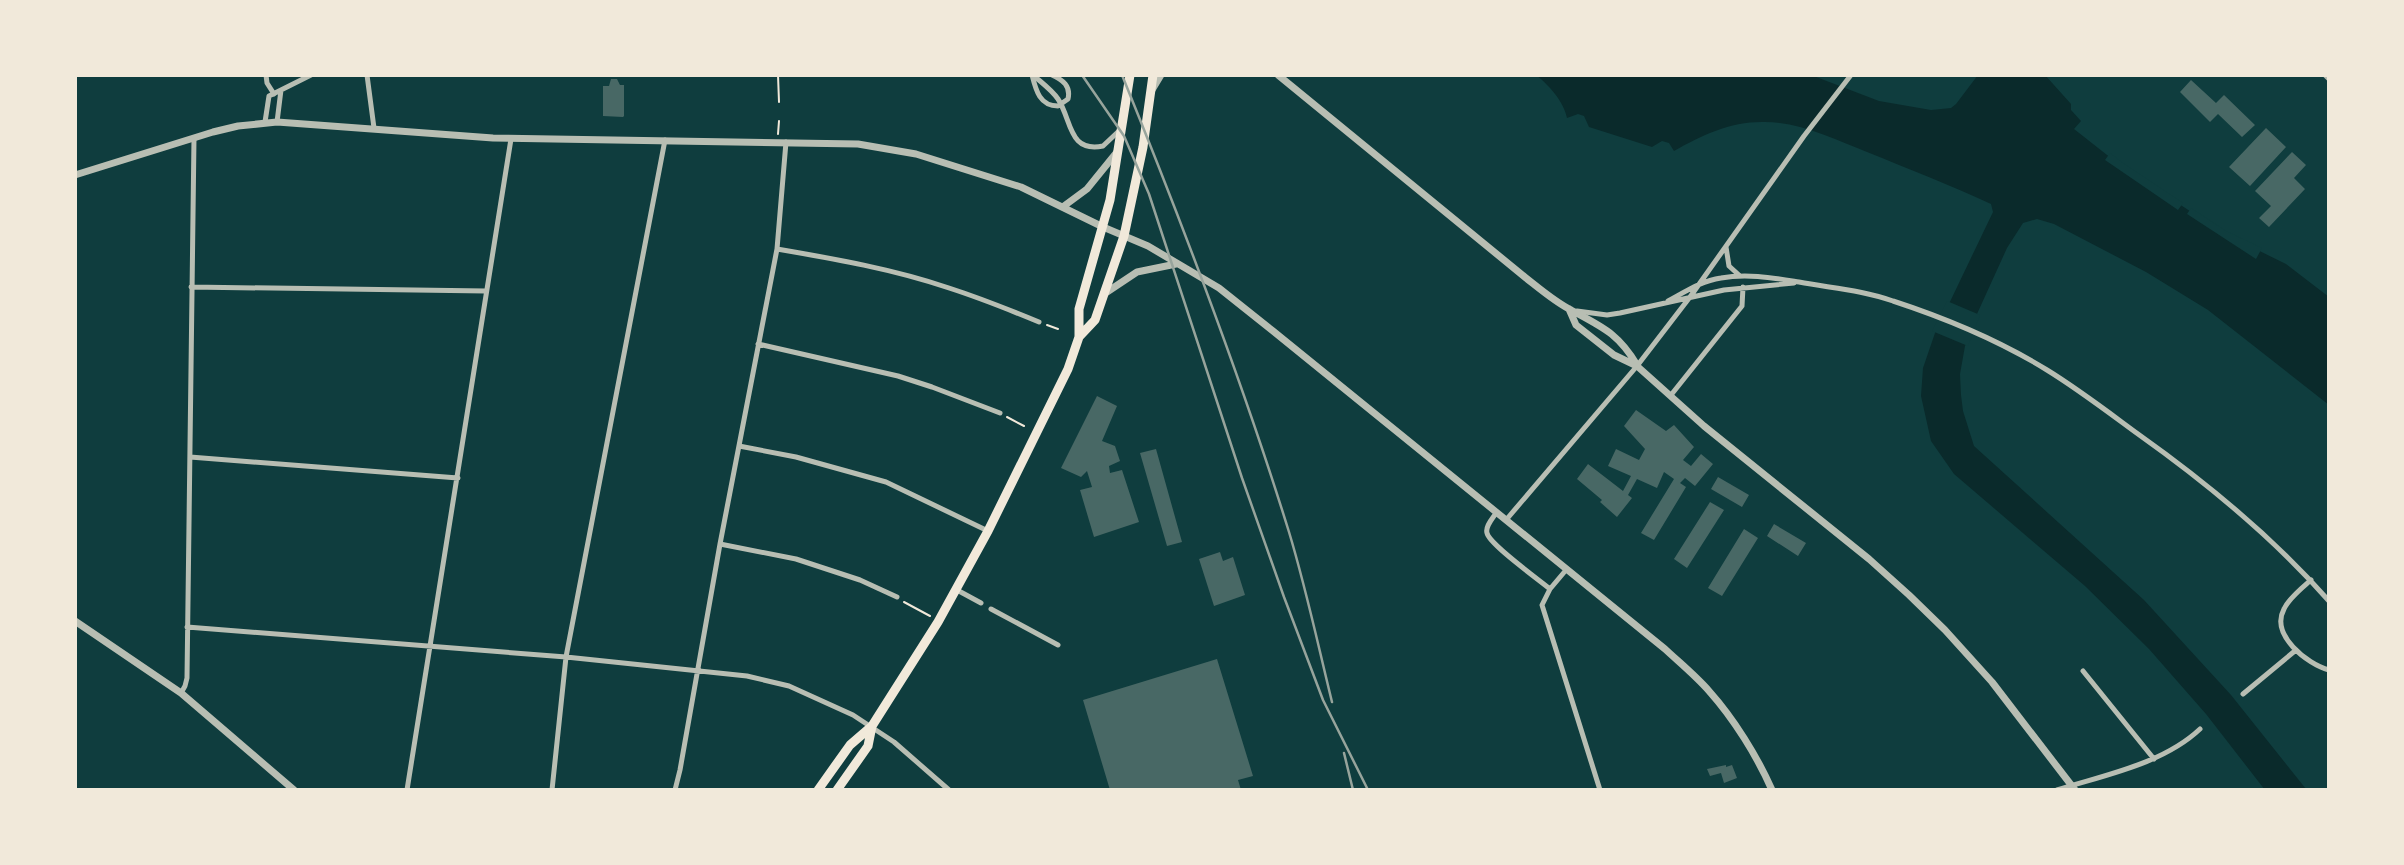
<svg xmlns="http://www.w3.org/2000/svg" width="2404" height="865" viewBox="0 0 2404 865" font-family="'Fira Sans',sans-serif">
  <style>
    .water { fill: #0a2a2b }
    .pier { fill: #0f3d3e }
    .building { fill: #486865 }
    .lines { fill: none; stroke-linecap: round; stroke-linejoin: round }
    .path { stroke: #f1e9da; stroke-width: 2 }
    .minor { stroke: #b8beb3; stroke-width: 5 }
    .tertiary { stroke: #b8beb3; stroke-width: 7 }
    .primary { stroke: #f1e9da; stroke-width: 9 }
    .rail { stroke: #97a49c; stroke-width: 2.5 }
  </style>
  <rect width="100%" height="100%" fill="#0f3d3e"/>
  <path class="water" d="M 1536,75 L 1811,75 L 1879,101 L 1931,110 L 1951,108 L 1956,104 L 1978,75 L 2045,75 L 2071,104 L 2071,110 L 2081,121 L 2074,129 L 2121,166 L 2225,234 L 2286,264 L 2329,297 L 2329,405 L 2208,310 L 2146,272 L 2054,224 L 2037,219 L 2023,223 L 2007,248 L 1977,314 L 1965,346 L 1960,374 L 1961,395 L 1963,411 L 1974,446 L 2144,600 L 2231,695 L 2306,789 L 2321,790 L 2265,790 L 2206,714 L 2149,649 L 2085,586 L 1954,474 L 1931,441 L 1921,396 L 1923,368 L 1935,333 L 1993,212 L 1991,204 C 1950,185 1909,169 1867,152 C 1836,140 1800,122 1765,122 C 1732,121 1702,135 1674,151 L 1669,143 L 1662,141 L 1652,147 L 1589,127 L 1584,116 L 1578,114 L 1567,118 C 1564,102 1549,85 1536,75 Z"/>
  <path class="pier" d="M 2110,153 L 2123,163 L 2183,203 L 2178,210 L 2105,160 Z
    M 2191,208 L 2226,231 L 2262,248 L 2256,259 L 2187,214 Z
    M 1947,301 L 1980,315 L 1968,346 L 1932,331 Z"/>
  <path class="building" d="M 611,79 L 617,79 L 620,85 L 624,85 L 624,116 L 623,117 L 603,116 L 603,86 L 609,86 Z
    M 2191,80 L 2216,103 L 2224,95 L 2255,125 L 2242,137 L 2218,114 L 2210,122 L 2180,92 Z
    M 2266,128 L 2286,147 L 2250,186 L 2229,167 Z
    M 2292,152 L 2306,165 L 2294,178 L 2305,189 L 2269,227 L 2259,218 L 2271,206 L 2255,191 Z
    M 1097,396 L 1117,406 L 1102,441 L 1115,446 L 1120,461 L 1109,466 L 1110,473 L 1122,470 L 1139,522 L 1094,537 L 1080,490 L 1092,487 L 1087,471 L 1081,477 L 1061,468 Z
    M 1636,410 L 1666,431 L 1674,425 L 1694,447 L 1683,460 L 1691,466 L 1701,454 L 1713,464 L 1695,486 L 1685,478 L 1680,483 L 1686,487 L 1654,540 L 1641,533 L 1674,479 L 1664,472 L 1657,488 L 1637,479 L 1628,495 L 1632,498 L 1617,517 L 1600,502 L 1602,500 L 1577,479 L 1588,464 L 1623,491 L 1631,476 L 1608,466 L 1616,449 L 1639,460 L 1645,449 L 1624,426 Z
    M 1156,449 L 1182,542 L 1167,546 L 1140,453 Z
    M 1718,477 L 1749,495 L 1742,507 L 1711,489 Z
    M 1710,502 L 1724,510 L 1687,568 L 1674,559 Z
    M 1774,524 L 1806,543 L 1798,556 L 1767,536 Z
    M 1744,529 L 1758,538 L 1722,596 L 1708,588 Z
    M 1220,552 L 1223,561 L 1233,557 L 1245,595 L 1214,606 L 1199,559 Z
    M 1217,659 L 1253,776 L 1238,780 L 1241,790 L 1110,790 L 1083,700 Z
    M 1726,765 L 1726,767 L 1732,765 L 1737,778 L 1724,783 L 1721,773 L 1710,776 L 1707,769 Z"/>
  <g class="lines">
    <path class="path" d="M 778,75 L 779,102
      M 778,134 L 779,121
      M 1047,325 L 1058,329
      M 1007,417 L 1024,426
      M 904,602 L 930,616"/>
    <path class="minor" d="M 266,75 L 267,83 L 274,94
      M 367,75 L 374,128
      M 1032,75 C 1036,91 1040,106 1058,106 L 1068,99 C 1071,86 1063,80 1052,75
      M 1033,75 C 1042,83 1052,90 1058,99 C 1072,120 1068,153 1103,146 L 1120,130
      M 2325,75 L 2329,79
      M 265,122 L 269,96 L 311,75
      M 277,122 L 281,90
      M 1726,247 L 1729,266 L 1740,276
      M 777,249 C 835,259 893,269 949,288 C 980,298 1010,310 1039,322
      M 191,287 L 486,291
      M 1668,301 C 1685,292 1701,281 1721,278 C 1747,273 1774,278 1799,282 C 1831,288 1862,290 1893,301 C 1945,318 2000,341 2047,370 C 2078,389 2108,412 2138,434 C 2207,483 2273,537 2329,601
      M 1577,311 L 1607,315 L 1620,313 L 1724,290 L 1794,283
      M 758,344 L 898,376 L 932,387 L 1000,413
      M 1671,395 L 1742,306 L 1743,287
      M 739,446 L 796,457 L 886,482 L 988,531
      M 190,457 L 458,478
      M 1496,513 C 1493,518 1485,526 1487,533 C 1489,544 1538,579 1550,589
      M 1506,520 L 1637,366 L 1690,297 L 1804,136 L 1851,75
      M 720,544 L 796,559 L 860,580 L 897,597
      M 1566,570 L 1550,589 L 1542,605 L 1600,790
      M 2311,580 C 2302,588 2289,598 2284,609 C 2270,635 2307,664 2329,670
      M 957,590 L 981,603
      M 991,609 L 1058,645
      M 187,627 L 566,657 L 747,676 L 789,686 L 853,715 L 894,742 L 949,790
      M 2083,671 L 2154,759
      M 181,693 L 185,686 L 187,678 L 194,138
      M 2243,694 L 2296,650
      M 407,790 L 511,139
      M 552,790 L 566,657 L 665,140
      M 675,790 L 680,770 L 720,544 L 777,249 L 786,142
      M 2057,790 C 2104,775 2163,764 2200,729"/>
    <path class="tertiary" d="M 1278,75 L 1526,278 C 1540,289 1555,302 1571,310 C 1602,327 1618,333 1637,365
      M 1152,90 L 1161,75
      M 75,175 L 213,132 L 238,126 L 277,122 L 493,138 L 858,144 L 916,154 L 1021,187 L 1103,227 L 1148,246 L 1219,288 L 1273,331 L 1665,649 C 1680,663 1696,676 1709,691 C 1734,719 1757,756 1772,790
      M 1064,206 L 1087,189 L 1117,152
      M 1107,292 L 1137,272 L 1176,264
      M 1569,309 L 1576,325 L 1614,355 L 1637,366 L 1704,426 L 1869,559 L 1909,595 L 1945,630 L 1992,682 L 2075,790
      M 75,621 L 181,693 L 294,790"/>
    <path class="primary" d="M 1079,337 L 1095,320 L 1124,236 L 1143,147 L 1153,75
      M 818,790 L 850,745 L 872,726 L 938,622 L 988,531 L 1068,369 L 1079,337 L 1079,309 L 1110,200 L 1130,75
      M 837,790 L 868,746 L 872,726"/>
    <path class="rail" d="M 1082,75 L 1124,136 L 1149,194 L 1242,478 L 1284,597 L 1323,700 L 1368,790
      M 1122,75 C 1183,225 1241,377 1289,532 C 1306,588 1318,645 1332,702
      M 1344,753 L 1353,790"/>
  </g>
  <rect width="2404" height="865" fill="none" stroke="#f1e9da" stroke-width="154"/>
</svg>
